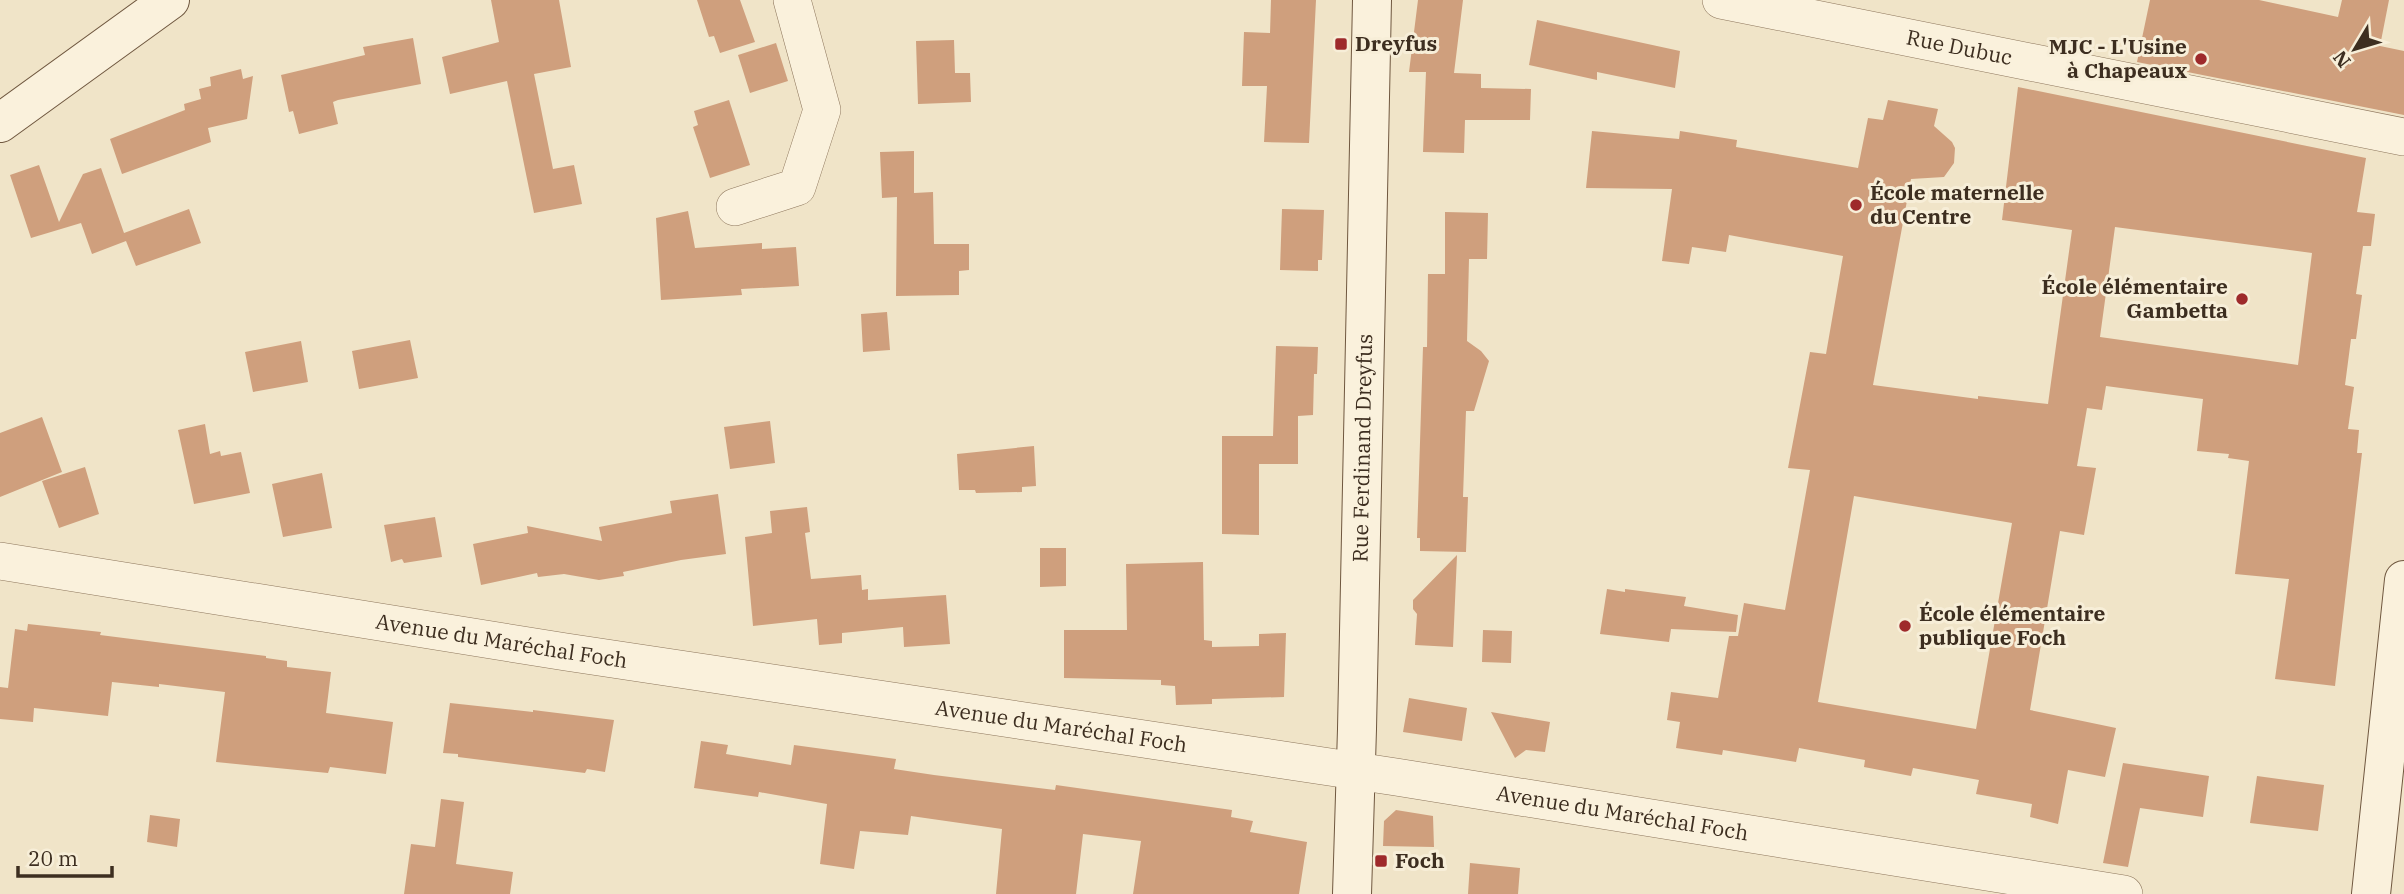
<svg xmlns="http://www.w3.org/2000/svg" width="2404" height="894" viewBox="0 0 2404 894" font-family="'IBM Plex Serif',serif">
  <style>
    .building { fill: #cf9f7d; fill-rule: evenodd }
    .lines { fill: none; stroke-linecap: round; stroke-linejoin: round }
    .street-casing { stroke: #8d765c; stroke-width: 38 }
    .secondary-casing { stroke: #6f573f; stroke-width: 40 }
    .street { stroke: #faf1dc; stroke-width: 37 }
    .secondary { stroke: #faf1dc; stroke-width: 38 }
    .poi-dot { fill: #9e2a2b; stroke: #f7eed8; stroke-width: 2.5 }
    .labels { text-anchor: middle; stroke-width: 6; stroke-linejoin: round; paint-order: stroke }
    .poi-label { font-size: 21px; font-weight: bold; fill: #3d2e20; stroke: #f7eed8; text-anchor: start }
    .street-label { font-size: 21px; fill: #3d2e20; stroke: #f7eed8 }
  </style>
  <rect width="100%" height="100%" fill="#f0e4c8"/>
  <path class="building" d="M 491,0 L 559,0 L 571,67 L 534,74 L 553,169 L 574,165 L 582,204 L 534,213 L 507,81 L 450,94 L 442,57 L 499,42 Z
    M 697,0 L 740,0 L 755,42 L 720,53 L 714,36 L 709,37 Z
    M 1271,0 L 1316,0 L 1309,143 L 1264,142 L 1267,86 L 1242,86 L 1244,32 L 1270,33 Z
    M 1418,0 L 1463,0 L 1454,73 L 1481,74 L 1481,88 L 1531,89 L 1530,120 L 1465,120 L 1464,153 L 1423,152 L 1426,72 L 1409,72 Z
    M 2150,0 L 2259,0 L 2338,17 L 2342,0 L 2389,0 L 2380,46 L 2404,51 L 2404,115 L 2137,62 Z
    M 1537,20 L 1680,51 L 1675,88 L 1597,72 L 1597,80 L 1529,65 Z
    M 413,38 L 421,84 L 338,100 L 333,102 L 338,124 L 299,134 L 293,111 L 289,112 L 281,75 L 365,55 L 363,47 Z
    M 954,40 L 955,73 L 970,73 L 971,102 L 918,104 L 916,41 Z
    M 776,43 L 788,81 L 750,93 L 738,55 Z
    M 241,69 L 243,79 L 253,76 L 247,119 L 208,128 L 211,142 L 122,174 L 110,139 L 185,110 L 184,104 L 201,99 L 199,89 L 211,86 L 210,77 Z
    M 2018,87 L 2366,158 L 2357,212 L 2375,214 L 2371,246 L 2363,246 L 2356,294 L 2362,295 L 2356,339 L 2351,339 L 2345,385 L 2354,387 L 2348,429 L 2359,430 L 2357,453 L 2362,453 L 2335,686 L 2275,679 L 2289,579 L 2235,574 L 2249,461 L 2228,458 L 2229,454 L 2197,451 L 2203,399 L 2106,386 L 2102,410 L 2087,408 L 2077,466 L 2096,468 L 2084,535 L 2060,531 L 2030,710 L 2116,728 L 2105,777 L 2068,770 L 2058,824 L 2030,817 L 2032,804 L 1976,794 L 1979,780 L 1913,768 L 1911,776 L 1864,767 L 1865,760 L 1799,748 L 1796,762 L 1723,750 L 1722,755 L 1676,748 L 1680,722 L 1667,720 L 1671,692 L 1718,698 L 1729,636 L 1738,636 L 1744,603 L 1785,610 L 1810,470 L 1788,468 L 1810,352 L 1826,354 L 1843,256 L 1729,235 L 1726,252 L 1692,247 L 1689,264 L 1662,261 L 1672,189 L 1586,188 L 1592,131 L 1679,139 L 1680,131 L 1737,140 L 1736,147 L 1858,168 L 1868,118 L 1883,120 L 1888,100 L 1938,109 L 1934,126 L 1952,142 L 1955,148 L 1954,163 L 1944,177 L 1911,179 L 1873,385 L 1978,399 L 1978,396 L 2048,404 L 2072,230 L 2002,220 ZM 2115,227 L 2312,253 L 2298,365 L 2100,337 ZM 1854,496 L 2012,523 L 1976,729 L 1818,702 Z
    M 729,100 L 750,165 L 710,178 L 693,127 L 698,125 L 694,111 Z
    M 914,151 L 914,193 L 933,192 L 934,244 L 969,244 L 969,270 L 959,271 L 959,295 L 896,296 L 897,197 L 882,198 L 880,152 Z
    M 39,165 L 59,222 L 83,174 L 101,168 L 124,233 L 189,209 L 201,243 L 136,266 L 126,241 L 92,254 L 81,223 L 31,238 L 10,175 Z
    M 1282,209 L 1324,210 L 1322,260 L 1318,260 L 1318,271 L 1280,270 Z
    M 688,211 L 695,248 L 762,243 L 762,249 L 796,247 L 799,286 L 741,289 L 742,295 L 661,300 L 656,218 Z
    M 1445,212 L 1488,213 L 1487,259 L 1469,259 L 1467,341 L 1481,351 L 1489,361 L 1474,411 L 1466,411 L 1463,497 L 1468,497 L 1466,552 L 1420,551 L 1420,538 L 1417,538 L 1423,347 L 1427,347 L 1428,274 L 1445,274 Z
    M 887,312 L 890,350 L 863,352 L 861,314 Z
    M 410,340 L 418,378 L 359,389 L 352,351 Z
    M 301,341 L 308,382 L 253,392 L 245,352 Z
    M 1276,346 L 1318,347 L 1317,374 L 1314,374 L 1313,415 L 1298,416 L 1298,464 L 1259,464 L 1259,535 L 1222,534 L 1222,436 L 1273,436 Z
    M 42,417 L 62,472 L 0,497 L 0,433 Z
    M 770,421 L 775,463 L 730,469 L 724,427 Z
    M 205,424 L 210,454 L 220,451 L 221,456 L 241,452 L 250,493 L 194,504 L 178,430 Z
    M 1034,446 L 1036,486 L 1022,487 L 1022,492 L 976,493 L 975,490 L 959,490 L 957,454 Z
    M 85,467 L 99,514 L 59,528 L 42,481 Z
    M 322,473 L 332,528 L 283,537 L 272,484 Z
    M 718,494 L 726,554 L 681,560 L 623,572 L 624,576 L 599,580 L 564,574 L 538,577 L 537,573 L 481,585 L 473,544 L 528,533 L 527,526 L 602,541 L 599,527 L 672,513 L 670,501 Z
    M 807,507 L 810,532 L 805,533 L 811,579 L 861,575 L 862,590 L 868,589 L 868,600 L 946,595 L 950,644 L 904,647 L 903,627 L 842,633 L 842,643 L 819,645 L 817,619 L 753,626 L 745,537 L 772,533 L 770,511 Z
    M 435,517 L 442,557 L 404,563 L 402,559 L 391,562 L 384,525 Z
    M 1040,548 L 1066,548 L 1066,586 L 1040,587 Z
    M 1457,555 L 1453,647 L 1415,645 L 1417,614 L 1413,609 L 1413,600 Z
    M 1203,562 L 1204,640 L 1212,641 L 1212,647 L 1259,646 L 1259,634 L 1286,633 L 1284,697 L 1212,699 L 1212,704 L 1176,705 L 1175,686 L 1161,685 L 1161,680 L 1064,678 L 1064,630 L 1127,630 L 1126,564 Z
    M 1607,589 L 1625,592 L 1625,589 L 1686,597 L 1684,606 L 1738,615 L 1736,632 L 1671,629 L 1669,642 L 1600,634 Z
    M 28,624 L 101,632 L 100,635 L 266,656 L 266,658 L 287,661 L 287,667 L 331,672 L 326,713 L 393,722 L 386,774 L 330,767 L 328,773 L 216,762 L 225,692 L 159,684 L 159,687 L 112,682 L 108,716 L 34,708 L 33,722 L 0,719 L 0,687 L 8,688 L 15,629 L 27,631 Z
    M 1483,630 L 1512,631 L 1511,663 L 1482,662 Z
    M 1409,698 L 1467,708 L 1462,741 L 1403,732 Z
    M 450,703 L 533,712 L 533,710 L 614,720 L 605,772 L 587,769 L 585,773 L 458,757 L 458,754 L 443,753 Z
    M 1491,712 L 1550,722 L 1545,752 L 1526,750 L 1515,758 Z
    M 701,741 L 728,745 L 726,754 L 791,765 L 794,745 L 896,759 L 894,769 L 934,775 L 1055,790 L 1056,785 L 1232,810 L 1231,817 L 1253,821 L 1250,832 L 1307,842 L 1299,894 L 1133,894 L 1141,841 L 1083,834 L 1076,894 L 996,894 L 1002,829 L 911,816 L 908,835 L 860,831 L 854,869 L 820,864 L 827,804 L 759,792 L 758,797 L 694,788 Z
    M 2123,763 L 2209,776 L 2203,817 L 2140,808 L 2128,867 L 2103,863 Z
    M 2257,776 L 2324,785 L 2318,831 L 2250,823 Z
    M 441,799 L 464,802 L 456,864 L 513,872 L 510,894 L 404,894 L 411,844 L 435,847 Z
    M 1396,810 L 1433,816 L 1434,847 L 1383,846 L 1384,821 Z
    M 150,815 L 180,819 L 177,847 L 147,842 Z
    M 1470,863 L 1520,868 L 1518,894 L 1468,894 Z"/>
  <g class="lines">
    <g class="street-casing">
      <g id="street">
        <path id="s1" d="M 1721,0 L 2404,137"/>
        <path d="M 735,207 L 797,187 L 822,110 L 792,0"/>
        <path id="s2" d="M 0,561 L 566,652 L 1396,777 L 2124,894"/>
      </g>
    </g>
    <g class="secondary-casing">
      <g id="secondary">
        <path d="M 0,123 L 170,0"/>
        <path id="s3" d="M 1352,894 L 1357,729 L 1372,0"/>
        <path d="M 2371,894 L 2404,580"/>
      </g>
    </g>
    <use href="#street" class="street"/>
    <use href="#secondary" class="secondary"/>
  </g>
  <g class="poi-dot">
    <rect x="1334" y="37" width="14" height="14" rx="3.5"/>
    <circle cx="2201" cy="59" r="7"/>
    <circle cx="1856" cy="205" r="7"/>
    <circle cx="2242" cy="299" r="7"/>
    <circle cx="1905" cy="626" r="7"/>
    <rect x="1374" y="854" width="14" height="14" rx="3.5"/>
  </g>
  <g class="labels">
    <g class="poi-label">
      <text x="1355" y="51">Dreyfus</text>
      <text x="2187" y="54" text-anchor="end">MJC - L'Usine<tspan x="2187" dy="24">à Chapeaux</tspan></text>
      <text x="1870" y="200">École maternelle<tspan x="1870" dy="24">du Centre</tspan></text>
      <text x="2228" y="294" text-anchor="end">École élémentaire<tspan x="2228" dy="24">Gambetta</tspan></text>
      <text x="1919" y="621">École élémentaire<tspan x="1919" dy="24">publique Foch</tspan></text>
      <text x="1395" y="868">Foch</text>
    </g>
    <g class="street-label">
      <text dy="7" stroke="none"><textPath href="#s1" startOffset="243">Rue Dubuc</textPath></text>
      <text dy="7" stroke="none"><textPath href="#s3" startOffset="446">Rue Ferdinand Dreyfus</textPath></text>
      <text dy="7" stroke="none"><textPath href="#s2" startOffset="508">Avenue du Maréchal Foch</textPath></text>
      <text dy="7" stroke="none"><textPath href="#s2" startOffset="1074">Avenue du Maréchal Foch</textPath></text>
      <text dy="7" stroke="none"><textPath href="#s2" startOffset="1642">Avenue du Maréchal Foch</textPath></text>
    </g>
  </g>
  <g transform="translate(2355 49) rotate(232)" stroke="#f7eed8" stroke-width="5" paint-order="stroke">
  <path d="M0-5L12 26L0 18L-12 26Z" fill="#3d2e20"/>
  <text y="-10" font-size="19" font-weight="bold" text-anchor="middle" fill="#3d2e20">N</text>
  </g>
  <path d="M18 866v10h94v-10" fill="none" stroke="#3d2e20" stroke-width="3.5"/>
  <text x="28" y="866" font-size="21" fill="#3d2e20" stroke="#f7eed8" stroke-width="5" paint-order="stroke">20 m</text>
</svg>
